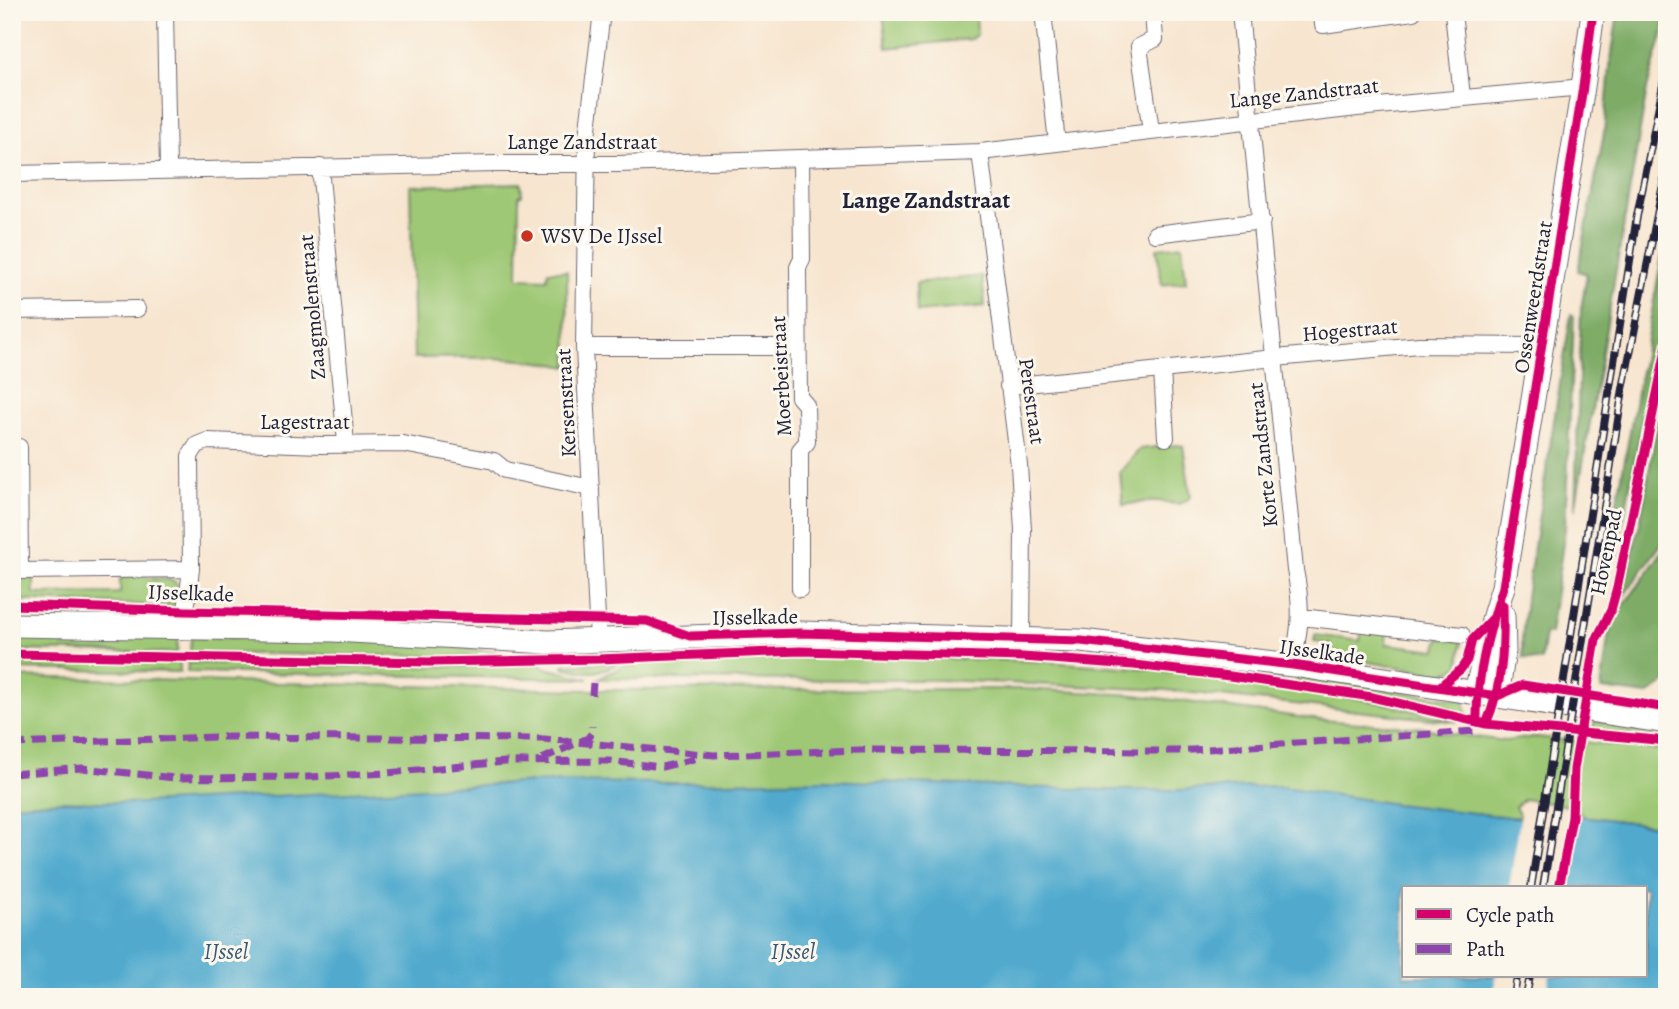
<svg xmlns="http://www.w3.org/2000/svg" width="1679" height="1009" viewBox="0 0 1679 1009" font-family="Alegreya,serif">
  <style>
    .green { fill: #9ec874; stroke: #607558; stroke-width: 2 }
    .forest { fill: #7eac66; stroke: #506750; stroke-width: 2 }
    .water { fill: #51aace; stroke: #3a6684; stroke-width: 2; fill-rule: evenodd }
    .pier { fill: #f7e5cf }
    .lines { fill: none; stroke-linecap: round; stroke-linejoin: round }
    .street-casing { stroke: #6d666f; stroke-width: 18 }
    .secondary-casing { stroke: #6d666f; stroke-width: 25 }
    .street { stroke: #fff; stroke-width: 16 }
    .secondary { stroke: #fff; stroke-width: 23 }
    .rail-casing { stroke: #22223b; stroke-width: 8 }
    .rail { stroke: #fbf7ec; stroke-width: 5; stroke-dasharray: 16; stroke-linecap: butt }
    .quiet { stroke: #8e44ad; stroke-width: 7; stroke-dasharray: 14 7; stroke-linecap: butt }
    .cycleway-casing { stroke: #fbf7ec; stroke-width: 13 }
    .cycleway { stroke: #d6006c; stroke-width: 9 }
    .poi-dot { fill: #c8321e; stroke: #fbf7ec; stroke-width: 2.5 }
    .labels { text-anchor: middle; stroke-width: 6; stroke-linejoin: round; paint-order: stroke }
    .street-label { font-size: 21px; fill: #22223b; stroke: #fbf7ec }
    .poi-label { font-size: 21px; fill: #22223b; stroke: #fbf7ec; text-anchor: start }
    .neighbourhood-label { font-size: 23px; font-weight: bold; fill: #22223b; stroke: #fbf7ec }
    .water-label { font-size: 23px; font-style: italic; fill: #355876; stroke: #fbf7ec }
  </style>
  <rect width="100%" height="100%" fill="#fbf7ec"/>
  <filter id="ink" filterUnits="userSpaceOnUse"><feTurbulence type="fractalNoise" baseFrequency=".0143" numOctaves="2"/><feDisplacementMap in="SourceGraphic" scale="14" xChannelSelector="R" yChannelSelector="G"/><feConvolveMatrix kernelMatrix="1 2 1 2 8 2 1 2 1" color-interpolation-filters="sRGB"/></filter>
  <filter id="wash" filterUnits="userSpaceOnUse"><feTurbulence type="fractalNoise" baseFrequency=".00686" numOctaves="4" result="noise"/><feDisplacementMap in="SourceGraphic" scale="28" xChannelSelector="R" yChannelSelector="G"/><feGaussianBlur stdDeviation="1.57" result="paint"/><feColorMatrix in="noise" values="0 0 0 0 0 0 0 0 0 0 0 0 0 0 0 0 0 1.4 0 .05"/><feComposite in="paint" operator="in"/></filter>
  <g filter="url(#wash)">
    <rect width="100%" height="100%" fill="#f7e5cf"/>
    <path class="green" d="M 883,12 L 928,12 L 929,16 L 976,12 L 977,34 L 971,39 L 887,48 Z
      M 521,183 L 522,195 L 519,195 L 518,278 L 547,279 L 548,271 L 567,271 L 568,367 C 518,356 464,357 414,358 L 410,186 Z
      M 1182,245 L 1186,282 L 1162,285 L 1157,248 Z
      M 982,276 L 985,306 L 917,312 L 916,283 Z
      M 1176,445 L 1183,446 L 1191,497 C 1176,509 1173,502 1158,501 C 1147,500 1134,504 1123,505 L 1120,472 L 1140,449 Z
      M 141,575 C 157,585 185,568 178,602 L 173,606 L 12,600 L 12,576 L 31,576 L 31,579 L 34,579 L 34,594 L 120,593 L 120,578 Z
      M 1362,629 L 1387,631 L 1386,644 L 1437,650 L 1439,638 L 1462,641 L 1459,666 L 1452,671 L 1437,673 L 1329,656 L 1331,644 L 1314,642 L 1315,635 L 1360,641 Z
      M 12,635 L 178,637 L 177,653 L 12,650 Z
      M 191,637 L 402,640 L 495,652 L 495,657 L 190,653 Z
      M 873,643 L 1018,647 L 1016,654 L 873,651 Z
      M 1027,646 L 1285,673 L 1282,680 L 1157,664 L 1026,654 Z
      M 854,656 L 1031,661 L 1152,669 L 1311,690 L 1386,704 L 1458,722 L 1166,690 L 939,680 L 597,679 L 624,666 L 635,666 L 637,663 Z
      M 12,659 L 180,662 L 180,672 L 12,669 Z
      M 622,662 C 594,674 592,675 563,667 L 563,665 Z
      M 188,663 L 411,667 L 541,664 L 542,667 L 589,679 L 187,672 Z
      M 1296,675 L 1464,701 L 1467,716 L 1411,701 L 1296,682 Z
      M 12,677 L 585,690 L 1024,689 L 1135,695 L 1321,720 L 1426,728 L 1445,733 L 1506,741 L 1536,737 L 1667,751 L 1667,827 L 1582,816 L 1575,807 L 1524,799 L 1515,807 L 1521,817 L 1514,817 L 12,829 Z
      M 1594,721 L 1667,731 L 1667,738 L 1593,731 Z"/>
    <path class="forest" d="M 1618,12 L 1667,12 L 1667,18 L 1647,89 L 1575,510 L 1581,309 L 1587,274 L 1578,271 L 1604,133 L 1610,67 Z
      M 1667,229 L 1667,301 L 1654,356 L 1617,556 L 1607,557 Z
      M 1571,314 L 1574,316 L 1565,529 L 1550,634 L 1545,633 L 1541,661 L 1523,658 L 1522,641 L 1526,597 Z
      M 1667,368 L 1667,536 L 1620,601 L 1640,523 Z
      M 1667,545 L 1667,682 L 1647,695 L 1601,689 L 1610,625 Z"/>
    <path class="water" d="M 826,780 L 1107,790 L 1178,790 L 1277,786 L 1396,804 L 1572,824 L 1582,816 L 1667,827 L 1667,997 L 12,997 L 12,805 L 61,801 L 141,803 L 539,782 L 677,783 ZM 1404,888 L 1646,888 L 1646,976 L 1404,976 Z"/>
    <path class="pier" d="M 1521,813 L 1571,820 L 1576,816 L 1565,888 L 1509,888 Z
      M 1496,976 L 1550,976 L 1546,997 L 1492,997 Z"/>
  </g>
  <g filter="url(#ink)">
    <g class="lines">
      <g class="street-casing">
        <path id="street" d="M 165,12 L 168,169
          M 1043,12 L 1057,143
          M 1240,12 L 1295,570 C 1303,609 1300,626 1293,665
          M 1322,12 L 1323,25 L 1413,12
          M 1453,12 L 1462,97
          M 1151,131 L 1139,47 L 1155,39 L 1153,12
          M 980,152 L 1019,465 L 1023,530 L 1022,638
          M 320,167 L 346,443
          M 12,174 L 497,164 L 619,164 L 980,152 L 1357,108 L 1583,87
          M 1155,234 L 1262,221
          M 12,311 L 137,309
          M 584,347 L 799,347
          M 1162,370 L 1166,438
          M 1008,386 L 1275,358 L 1419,345 L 1543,346
          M 19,447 L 20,571 L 191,569
          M 800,589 L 800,450 L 807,442 L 806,405 L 799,397 L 798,267 L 802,259 L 801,159
          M 1301,617 L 1462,635
          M 184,627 L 191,569 L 190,456 L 197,445 L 207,441 L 321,445 L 403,444 L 494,461 L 505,470 L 591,488
          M 598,640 L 584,347 L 587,137 L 602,12"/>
      </g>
      <g class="secondary-casing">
        <path id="secondary" d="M 12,625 L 333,630 L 548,642 L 801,633 L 1081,641 L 1293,665 L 1667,722
          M 1476,692 L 1494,616 L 1503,587 L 1583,87 L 1593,12
          M 1497,696 L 1504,651 L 1503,615"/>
      </g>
      <use href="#street" class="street"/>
      <use href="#secondary" class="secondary"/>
      <g class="rail-casing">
        <path id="rail" d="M 1531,888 L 1637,216 L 1667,65
          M 1543,888 L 1623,389 L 1667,164
          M 1514,997 L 1517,976
          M 1526,997 L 1530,976"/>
      </g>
      <use href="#rail" class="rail"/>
      <path class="quiet" d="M 592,695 L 593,683
        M 12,744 L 217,737 L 544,739 L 714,755 L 861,750 L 1177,751 L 1476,731
        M 542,759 L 588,738 L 592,732 L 592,726
        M 12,774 L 82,768 L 174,778 L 309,777 L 386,773 L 505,762 L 608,761 L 662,767 L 702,757"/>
      <g class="cycleway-casing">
        <path id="cycleway" d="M 12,605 L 186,611 L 647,621 L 690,636 L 801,633 L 1081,641 L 1293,665 L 1497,696
          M 12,654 L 429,662 L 599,659 L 800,651 L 1023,657 L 1134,665 L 1230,676 L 1372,697 L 1486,724 L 1667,741
          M 1439,687 L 1461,669 L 1467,660 L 1472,640 L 1492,619
          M 1497,696 L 1523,685 L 1667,708
          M 1477,722 C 1476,676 1489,631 1503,587 L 1583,87 L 1593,12
          M 1486,724 C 1503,685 1504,646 1503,605
          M 1559,888 L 1572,817 L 1574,769 L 1596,640 L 1611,610 L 1617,588 L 1667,345"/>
      </g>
      <use href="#cycleway" class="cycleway"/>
    </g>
  </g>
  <circle class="poi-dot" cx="527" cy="236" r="7"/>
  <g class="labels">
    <g class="street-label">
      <text transform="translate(1304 93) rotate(-6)" y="7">Lange Zandstraat</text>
      <text x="582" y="149">Lange Zandstraat</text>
      <text transform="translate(1533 297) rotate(-81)" y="7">Ossenweerdstraat</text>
      <text transform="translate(312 307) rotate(-95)" y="7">Zaagmolenstraat</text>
      <text transform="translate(1350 330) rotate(-5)" y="7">Hogestraat</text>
      <text transform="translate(781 376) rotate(-93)" y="7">Moerbeistraat</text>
      <text transform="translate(1032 401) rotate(82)" y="7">Perestraat</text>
      <text transform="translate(566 403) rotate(-93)" y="7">Kersenstraat</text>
      <text x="305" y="429">Lagestraat</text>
      <text transform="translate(1263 455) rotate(-96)" y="7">Korte Zandstraat</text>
      <text transform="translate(1606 552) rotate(-78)" y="7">Hovenpad</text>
      <text transform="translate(191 593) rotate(2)" y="7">IJsselkade</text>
      <text transform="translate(755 617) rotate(-1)" y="7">IJsselkade</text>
      <text transform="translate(1322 652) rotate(8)" y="7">IJsselkade</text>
    </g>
    <g class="poi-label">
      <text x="541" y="243">WSV De IJssel</text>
    </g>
    <g class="neighbourhood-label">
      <text x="926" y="208">Lange Zandstraat</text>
    </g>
    <g class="water-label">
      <text x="226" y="959">IJssel</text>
      <text x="793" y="959">IJssel</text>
    </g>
  </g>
  <rect width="1679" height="1009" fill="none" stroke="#fbf7ec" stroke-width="42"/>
  <rect x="1402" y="886" width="245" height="91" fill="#fbf7ec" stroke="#a4a2a5" stroke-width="2"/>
  <rect x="1416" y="909" width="35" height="10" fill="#d6006c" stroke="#a4a2a5" stroke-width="2"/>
  <text x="1466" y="922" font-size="21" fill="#22223b">Cycle path</text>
  <rect x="1416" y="944" width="35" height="10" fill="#8e44ad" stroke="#a4a2a5" stroke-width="2"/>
  <text x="1466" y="956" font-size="21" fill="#22223b">Path</text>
</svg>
